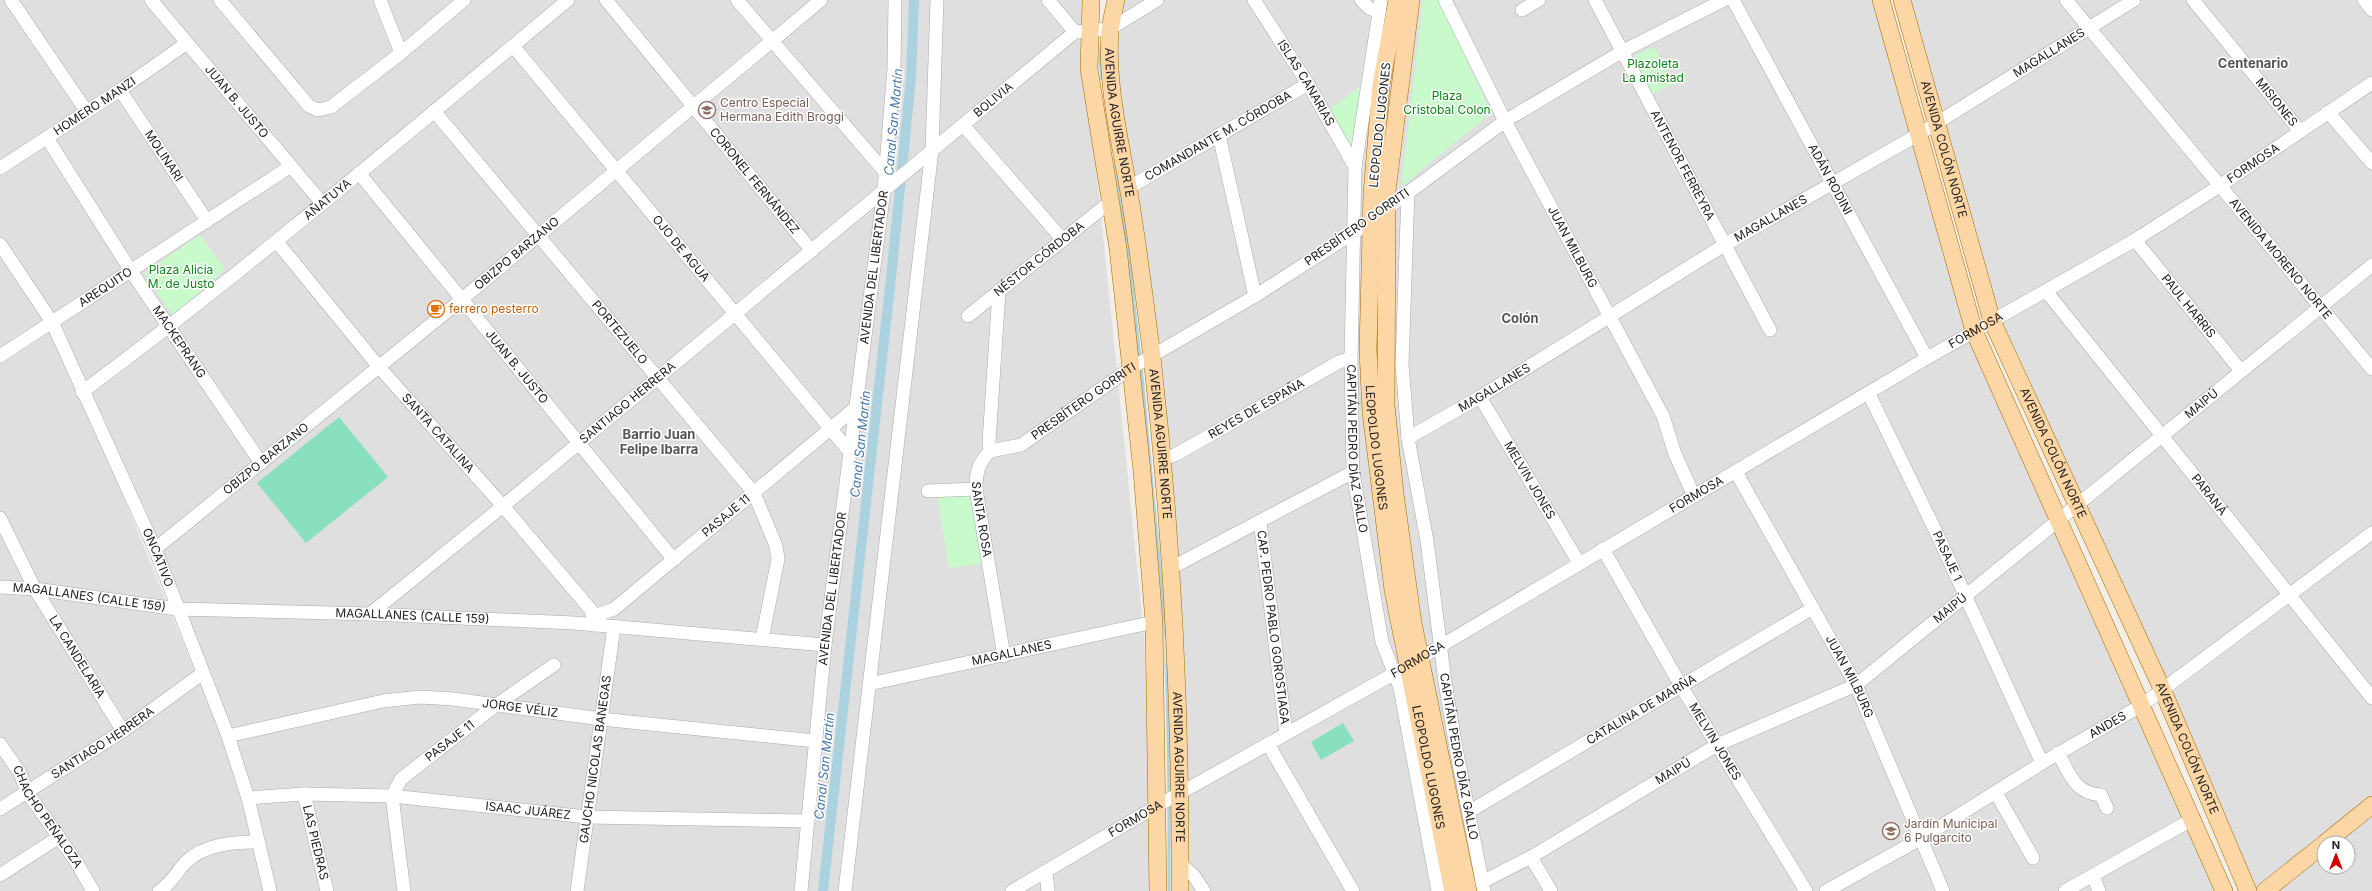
<svg xmlns="http://www.w3.org/2000/svg" width="2372" height="891" viewBox="0 0 2372 891" font-family="Inter,sans-serif">
  <style>
    .residential { fill: #e0dfdf; fill-rule: evenodd }
    .park { fill: #c8facc }
    .pitch { fill: #88e0be }
    .lines { fill: none; stroke-linecap: round; stroke-linejoin: round }
    .stream { stroke: #aad3df; stroke-width: 3 }
    .canal { stroke: #aad3df; stroke-width: 10 }
    .minor-casing { stroke: #a9a9a9; stroke-width: 14 }
    .major-casing { stroke: #a06b00; stroke-width: 18 }
    .minor { stroke: #fff; stroke-width: 13 }
    .major { stroke: #fcd6a4; stroke-width: 17 }
    .labels { text-anchor: middle; stroke-width: 3; stroke-linejoin: round; paint-order: stroke }
    .street-label { font-size: 12px; fill: #222; stroke: #fff }
    .park-label { font-size: 12px; fill: #0c8416; stroke: #fff }
    .education-label { font-size: 12px; fill: #785e54; stroke: #fff; text-anchor: start }
    .food-label { font-size: 12px; fill: #c56008; stroke: #fff; text-anchor: start }
    .neighbourhood-label { font-size: 13px; font-weight: bold; fill: #555; stroke: #fff }
    .water-label { font-size: 13px; font-style: italic; fill: #4a7aab; stroke: #fff }
  </style>
  <rect width="100%" height="100%" fill="#f2efe9"/>
  <path class="residential" d="M 0,0 L 1089,0 L 1086,69 L 1144,635 L 1154,891 L 272,891 L 237,749 L 52,322 L 0,242 Z
    M 1111,0 L 1878,0 L 1975,331 L 2187,819 L 2062,891 L 1173,891 L 1152,356 L 1109,51 Z
    M 1907,0 L 2372,0 L 2372,891 L 2254,891 L 1995,314 ZM 2324,843 L 2348,843 L 2348,867 L 2324,867 Z
    M 0,244 L 51,322 L 0,355 Z
    M 52,323 L 247,798 L 269,891 L 0,891 L 0,358 Z
    M 2190,823 L 2219,891 L 2066,891 Z"/>
  <path class="park" d="M 1423,0 L 1439,0 L 1491,113 L 1401,187 Z
    M 1654,47 L 1674,83 L 1652,94 L 1632,57 Z
    M 1363,84 L 1352,155 L 1326,112 Z
    M 200,235 L 225,269 L 173,316 L 144,273 Z
    M 972,493 L 983,564 L 949,568 L 937,494 Z"/>
  <path class="pitch" d="M 339,417 L 388,477 L 306,543 L 257,483 Z
    M 1343,723 L 1354,741 L 1321,760 L 1311,742 Z"/>
  <g class="lines">
    <path class="stream" d="M 1101,47 L 1100,60 L 1102,79
      M 1115,160 L 1128,250 L 1140,359
      M 1141,366 L 1166,636
      M 1167,665 L 1169,795
      M 1169,803 L 1169,891"/>
    <path class="canal" d="M 823,891 L 891,278 L 911,78 L 914,0"/>
    <g class="minor-casing">
      <g id="minor">
        <path d="M 11,0 L 87,112"/>
        <path id="s1" d="M 151,0 L 322,203"/>
        <path d="M 220,0 L 309,106 L 318,110 L 331,107 L 401,53 L 464,0"/>
        <path d="M 380,0 L 401,53"/>
        <path id="s2" d="M 606,0 L 812,251"/>
        <path d="M 737,0 L 885,172"/>
        <path d="M 1048,0 L 1075,32"/>
        <path id="s3" d="M 1254,0 L 1308,84 L 1355,167"/>
        <path d="M 1361,0 L 1369,8 L 1379,12"/>
        <path id="s4" d="M 1381,0 L 1355,167 L 1351,358 L 1353,472 L 1382,642 L 1400,688 L 1438,891"/>
        <path id="s5" d="M 1445,0 L 1505,121 L 1663,416 L 1675,454 L 1694,496"/>
        <path id="s6" d="M 1595,0 L 1770,330"/>
        <path id="s7" d="M 1733,0 L 1927,358"/>
        <path id="s8" d="M 2066,0 L 2372,369"/>
        <path id="s9" d="M 2193,0 L 2300,131"/>
        <path d="M 2364,0 L 2372,10"/>
        <path d="M 1522,10 L 1539,0"/>
        <path id="s10" d="M 513,46 L 849,451"/>
        <path id="s11" d="M 120,90 L 207,221"/>
        <path id="s12" d="M 434,111 L 754,493 L 776,546 L 778,559 L 762,639"/>
        <path d="M 2328,112 L 2372,163"/>
        <path d="M 963,125 L 1063,240"/>
        <path d="M 1219,135 L 1255,296"/>
        <path id="s13" d="M 47,138 L 131,271 L 261,463"/>
        <path id="s14" d="M 0,168 L 120,90 L 187,43"/>
        <path id="s15" d="M 359,173 L 674,560"/>
        <path id="s16" d="M 1128,188 L 1308,84"/>
        <path id="s17" d="M 1408,192 L 1402,364 L 1408,438 L 1427,541 L 1445,682 L 1456,748 L 1484,891"/>
        <path d="M 1382,212 L 1505,121 L 1623,51 L 1724,0"/>
        <path id="s18" d="M 2135,240 L 2241,371"/>
        <path id="s19" d="M 277,242 L 379,367 L 503,506 L 591,610 L 595,625"/>
        <path id="s20" d="M 0,244 L 52,322 L 155,549 L 228,736 L 248,798 L 270,891"/>
        <path id="s21" d="M 999,291 L 989,442 L 990,451 C 978,464 976,472 976,489 L 1004,656"/>
        <path id="s22" d="M 2046,291 L 2372,698"/>
        <path id="s23" d="M 968,316 L 1110,202"/>
        <path id="s24" d="M 0,356 L 291,166"/>
        <path id="s25" d="M 82,392 C 249,268 408,133 568,0"/>
        <path id="s26" d="M 1869,394 L 1938,536 L 2042,763"/>
        <path id="s27" d="M 1480,397 L 1579,563"/>
        <path id="s28" d="M 1408,438 L 1480,397 L 1726,244 L 1919,134 L 2134,0"/>
        <path id="s29" d="M 990,451 L 1021,445 L 1131,368 L 1255,296 L 1358,230"/>
        <path id="s30" d="M 1162,459 L 1175,455 L 1339,362 L 1351,358"/>
        <path id="s31" d="M 1736,472 L 1856,685 L 1943,891"/>
        <path d="M 928,491 L 976,489"/>
        <path id="s32" d="M 0,518 L 35,589 L 123,731"/>
        <path id="s33" d="M 1260,521 L 1286,733"/>
        <path id="s34" d="M 155,549 L 461,300 L 821,0"/>
        <path id="s35" d="M 1603,549 L 1681,686 L 1806,891"/>
        <path d="M 1171,568 L 1353,472"/>
        <path id="s36" d="M 0,587 L 35,589 L 177,609 L 370,614 L 574,623 L 825,645"/>
        <path id="s37" d="M 370,614 L 503,506 L 1075,32 L 1110,29 L 1157,0"/>
        <path id="s38" d="M 594,616 L 614,609 L 854,409"/>
        <path id="s39" d="M 869,684 L 1154,622"/>
        <path id="s40" d="M 228,736 L 383,701 L 420,697 L 453,699 L 601,719 L 815,741"/>
        <path id="s41" d="M 0,744 L 20,773 L 27,792 L 77,863 L 93,891"/>
        <path d="M 1268,744 L 1353,891"/>
        <path d="M 2058,753 C 2070,774 2074,793 2101,795 L 2107,808"/>
        <path d="M 1996,793 L 2033,858"/>
        <path id="s42" d="M 304,794 L 327,891"/>
        <path id="s43" d="M 248,798 L 304,794 L 392,796 L 587,817 L 808,821"/>
        <path id="s44" d="M 0,809 L 123,731 L 203,673"/>
        <path id="s45" d="M 1470,811 L 1813,608"/>
        <path d="M 1531,857 L 1551,891"/>
        <path d="M 1180,863 L 1194,876 L 1204,891"/>
        <path d="M 1046,873 L 1048,891"/>
        <path d="M 0,875 L 59,837"/>
        <path d="M 2093,875 L 2099,891"/>
        <path id="s46" d="M 1482,882 L 1531,857 L 1717,745 L 1856,685 L 2372,265"/>
        <path d="M 159,891 C 171,884 176,873 185,863 C 203,844 234,842 258,842"/>
        <path id="s47" d="M 404,891 L 392,796 L 401,779 L 496,705 L 554,665"/>
        <path id="s48" d="M 577,891 L 614,627"/>
        <path id="s49" d="M 801,891 L 825,645 L 884,190 L 894,68 L 895,0"/>
        <path d="M 845,891 L 932,150 L 937,0"/>
        <path id="s50" d="M 1012,891 L 1157,806 L 1395,673 L 1927,358 L 2135,240 L 2221,185 L 2372,83"/>
        <path id="s51" d="M 1826,891 L 1922,838 L 2042,763 L 2142,705 L 2372,533"/>
        <path d="M 2065,891 L 2191,820"/>
      </g>
    </g>
    <g class="major-casing">
      <g id="major">
        <path d="M 1091,0 L 1089,69 L 1118,248 L 1142,471 L 1154,622 L 1158,891"/>
        <path id="s52" d="M 1116,0 C 1114,10 1111,21 1110,31 C 1106,84 1120,140 1129,192 C 1138,246 1145,301 1152,357 C 1172,534 1181,712 1180,891"/>
        <path id="s53" d="M 1397,0 L 1381,85 L 1372,194 L 1368,350 L 1371,412 L 1393,590 L 1453,891"/>
        <path d="M 1411,0 L 1387,191 L 1386,405 L 1395,494 L 1413,623 L 1468,891"/>
        <path d="M 1881,0 L 1974,331 L 2224,891"/>
        <path id="s54" d="M 1902,0 L 1992,321 L 2163,691 L 2248,891"/>
        <path d="M 2325,843 L 2372,805"/>
        <path d="M 2265,891 L 2324,844"/>
      </g>
    </g>
    <use href="#minor" class="minor"/>
    <use href="#major" class="major"/>
  </g>
  <defs>
    <g id="school-ring" transform="scale(0.9)"><circle r="9.5" fill="#fff" stroke="#8d6e63" stroke-width="1.5"/><path d="M0-5L7-2L0 1L-7-2ZM-4 1L0 2.5L4 1V4Q0 6-4 4Z" fill="#8d6e63"/></g>
    <g id="cafe-ring" transform="scale(0.9)"><circle r="9.5" fill="#fff" stroke="#e8710a" stroke-width="1.5"/><path d="M-5.5-4.5H6V0H3Q3 3.5 0 3.5H-2.5Q-5.5 3.5-5.5 0ZM3-3.2v2h1.7v-2ZM-6 4.5H4V6H-6Z" fill="#e8710a"/></g>
  </defs>
  <g fill-rule="evenodd">
    <use href="#school-ring" x="707" y="110"/>
    <use href="#cafe-ring" x="436" y="309"/>
    <use href="#school-ring" x="1891" y="831"/>
  </g>
  <g class="labels">
    <g class="street-label">
      <text dy="4" stroke="none"><textPath href="#s28" startOffset="748">MAGALLANES</textPath></text>
      <text dy="4" stroke="none"><textPath href="#s3" startOffset="98">ISLAS CANARIAS</textPath></text>
      <text dy="4" stroke="none"><textPath href="#s37" startOffset="808">BOLIVIA</textPath></text>
      <text dy="4" stroke="none"><textPath href="#s1" startOffset="133">JUAN B. JUSTO</textPath></text>
      <text dy="4" stroke="none"><textPath href="#s9" startOffset="132">MISIONES</textPath></text>
      <text dy="4" stroke="none"><textPath href="#s14" startOffset="113">HOMERO MANZI</textPath></text>
      <text dy="4" stroke="none"><textPath href="#s52" startOffset="124">AVENIDA AGUIRRE NORTE</textPath></text>
      <text transform="translate(1380 125) rotate(-84)" y="4">LEOPOLDO LUGONES</text>
      <text dy="4" stroke="none"><textPath href="#s16" startOffset="104">COMANDANTE M. CÓRDOBA</textPath></text>
      <text dy="4" stroke="none"><textPath href="#s54" startOffset="155">AVENIDA COLÓN NORTE</textPath></text>
      <text dy="4" stroke="none"><textPath href="#s11" startOffset="79">MOLINARI</textPath></text>
      <text dy="4" stroke="none"><textPath href="#s50" startOffset="1439">FORMOSA</textPath></text>
      <text dy="4" stroke="none"><textPath href="#s6" startOffset="187">ANTENOR FERREYRA</textPath></text>
      <text dy="4" stroke="none"><textPath href="#s7" startOffset="204">ADÁN RODINI</textPath></text>
      <text dy="4" stroke="none"><textPath href="#s2" startOffset="234">CORONEL FERNÁNDEZ</textPath></text>
      <text dy="4" stroke="none"><textPath href="#s25" startOffset="312">AÑATUYA</textPath></text>
      <text dy="4" stroke="none"><textPath href="#s28" startOffset="424">MAGALLANES</textPath></text>
      <text transform="translate(1357 227) rotate(-35)" y="4">PRESBÍTERO GORRITI</text>
      <text dy="4" stroke="none"><textPath href="#s5" startOffset="278">JUAN MILBURG</textPath></text>
      <text dy="4" stroke="none"><textPath href="#s10" startOffset="263">OJO DE AGUA</textPath></text>
      <text dy="4" stroke="none"><textPath href="#s34" startOffset="467">OBIZPO BARZANO</textPath></text>
      <text dy="4" stroke="none"><textPath href="#s8" startOffset="336">AVENIDA MORENO NORTE</textPath></text>
      <text dy="4" stroke="none"><textPath href="#s23" startOffset="91">NÉSTOR CÓRDOBA</textPath></text>
      <text dy="4" stroke="none"><textPath href="#s49" startOffset="628">AVENIDA DEL LIBERTADOR</textPath></text>
      <text dy="4" stroke="none"><textPath href="#s24" startOffset="126">AREQUITO</textPath></text>
      <text dy="4" stroke="none"><textPath href="#s18" startOffset="85">PAUL HARRIS</textPath></text>
      <text dy="4" stroke="none"><textPath href="#s50" startOffset="1115">FORMOSA</textPath></text>
      <text dy="4" stroke="none"><textPath href="#s12" startOffset="289">PORTEZUELO</textPath></text>
      <text dy="4" stroke="none"><textPath href="#s13" startOffset="243">MACKEPRANG</textPath></text>
      <text dy="4" stroke="none"><textPath href="#s15" startOffset="250">JUAN B. JUSTO</textPath></text>
      <text dy="4" stroke="none"><textPath href="#s28" startOffset="100">MAGALLANES</textPath></text>
      <text dy="4" stroke="none"><textPath href="#s29" startOffset="108">PRESBÍTERO GORRITI</textPath></text>
      <text dy="4" stroke="none"><textPath href="#s37" startOffset="333">SANTIAGO HERRERA</textPath></text>
      <text dy="4" stroke="none"><textPath href="#s46" startOffset="869">MAIPÚ</textPath></text>
      <text dy="4" stroke="none"><textPath href="#s30" startOffset="107">REYES DE ESPAÑA</textPath></text>
      <text dy="4" stroke="none"><textPath href="#s19" startOffset="250">SANTA CATALINA</textPath></text>
      <text dy="4" stroke="none"><textPath href="#s52" startOffset="448">AVENIDA AGUIRRE NORTE</textPath></text>
      <text dy="4" stroke="none"><textPath href="#s53" startOffset="450">LEOPOLDO LUGONES</textPath></text>
      <text dy="4" stroke="none"><textPath href="#s4" startOffset="451">CAPITÁN PEDRO DÍAZ GALLO</textPath></text>
      <text dy="4" stroke="none"><textPath href="#s54" startOffset="479">AVENIDA COLÓN NORTE</textPath></text>
      <text dy="4" stroke="none"><textPath href="#s34" startOffset="143">OBIZPO BARZANO</textPath></text>
      <text dy="4" stroke="none"><textPath href="#s27" startOffset="97">MELVIN JONES</textPath></text>
      <text dy="4" stroke="none"><textPath href="#s22" startOffset="261">PARANÁ</textPath></text>
      <text dy="4" stroke="none"><textPath href="#s50" startOffset="791">FORMOSA</textPath></text>
      <text dy="4" stroke="none"><textPath href="#s38" startOffset="167">PASAJE 11</textPath></text>
      <text dy="4" stroke="none"><textPath href="#s21" startOffset="233">SANTA ROSA</textPath></text>
      <text dy="4" stroke="none"><textPath href="#s26" startOffset="180">PASAJE 1</textPath></text>
      <text dy="4" stroke="none"><textPath href="#s20" startOffset="352">ONCATIVO</textPath></text>
      <text dy="4" stroke="none"><textPath href="#s49" startOffset="304">AVENIDA DEL LIBERTADOR</textPath></text>
      <text dy="4" stroke="none"><textPath href="#s36" startOffset="90">MAGALLANES (CALLE 159)</textPath></text>
      <text dy="4" stroke="none"><textPath href="#s46" startOffset="545">MAIPÚ</textPath></text>
      <text dy="4" stroke="none"><textPath href="#s36" startOffset="414">MAGALLANES (CALLE 159)</textPath></text>
      <text dy="4" stroke="none"><textPath href="#s33" startOffset="107">CAP. PEDRO PABLO GOROSTIAGA</textPath></text>
      <text dy="4" stroke="none"><textPath href="#s39" startOffset="146">MAGALLANES</textPath></text>
      <text dy="4" stroke="none"><textPath href="#s32" startOffset="159">LA CANDELARIA</textPath></text>
      <text dy="4" stroke="none"><textPath href="#s50" startOffset="467">FORMOSA</textPath></text>
      <text dy="4" stroke="none"><textPath href="#s31" startOffset="234">JUAN MILBURG</textPath></text>
      <text dy="4" stroke="none"><textPath href="#s40" startOffset="297">JORGE VÉLIZ</textPath></text>
      <text dy="4" stroke="none"><textPath href="#s45" startOffset="199">CATALINA DE MARÑA</textPath></text>
      <text dy="4" stroke="none"><textPath href="#s51" startOffset="327">ANDES</textPath></text>
      <text dy="4" stroke="none"><textPath href="#s47" startOffset="177">PASAJE 11</textPath></text>
      <text dy="4" stroke="none"><textPath href="#s44" startOffset="122">SANTIAGO HERRERA</textPath></text>
      <text dy="4" stroke="none"><textPath href="#s35" startOffset="223">MELVIN JONES</textPath></text>
      <text dy="4" stroke="none"><textPath href="#s54" startOffset="803">AVENIDA COLÓN NORTE</textPath></text>
      <text dy="4" stroke="none"><textPath href="#s17" startOffset="569">CAPITÁN PEDRO DÍAZ GALLO</textPath></text>
      <text dy="4" stroke="none"><textPath href="#s48" startOffset="133">GAUCHO NICOLAS BANEGAS</textPath></text>
      <text dy="4" stroke="none"><textPath href="#s52" startOffset="772">AVENIDA AGUIRRE NORTE</textPath></text>
      <text dy="4" stroke="none"><textPath href="#s53" startOffset="774">LEOPOLDO LUGONES</textPath></text>
      <text dy="4" stroke="none"><textPath href="#s46" startOffset="221">MAIPÚ</textPath></text>
      <text dy="4" stroke="none"><textPath href="#s43" startOffset="281">ISAAC JUÁREZ</textPath></text>
      <text dy="4" stroke="none"><textPath href="#s41" startOffset="87">CHACHO PEÑALOZA</textPath></text>
      <text dy="4" stroke="none"><textPath href="#s50" startOffset="143">FORMOSA</textPath></text>
      <text dy="4" stroke="none"><textPath href="#s42" startOffset="50">LAS PIEDRAS</textPath></text>
    </g>
    <g class="park-label">
      <text x="1653" y="68">Plazoleta<tspan x="1653" dy="14">La amistad</tspan></text>
      <text x="1447" y="100">Plaza<tspan x="1447" dy="14">Cristobal Colon</tspan></text>
      <text x="181" y="274">Plaza Alicia<tspan x="181" dy="14">M. de Justo</tspan></text>
    </g>
    <g class="education-label">
      <text x="720" y="107">Centro Especial<tspan x="720" dy="14">Hermana Edith Broggi</tspan></text>
      <text x="1904" y="828">Jardín Municipal<tspan x="1904" dy="14">6 Pulgarcito</tspan></text>
    </g>
    <g class="food-label">
      <text x="449" y="313">ferrero pesterro</text>
    </g>
    <g class="neighbourhood-label">
      <text x="2253" y="68">Centenario</text>
      <text x="1520" y="323">Colón</text>
      <text x="659" y="439">Barrio Juan<tspan x="659" dy="15">Felipe Ibarra</tspan></text>
    </g>
    <g class="water-label">
      <text transform="translate(893 122) rotate(-85)" y="5">Canal San Martín</text>
      <text transform="translate(860 444) rotate(-84)" y="5">Canal San Martín</text>
      <text transform="translate(824 766) rotate(-84)" y="5">Canal San Martín</text>
    </g>
  </g>
  <g transform="translate(2336 855)"><circle r="19" fill="#ffffff" stroke="#a7a7a7"/>
  <path d="M0-3L7 15L0 10L-7 15Z" fill="#d40000"/>
  <text y="-6" font-size="11" font-weight="bold" text-anchor="middle" fill="#222222">N</text>
  </g>
</svg>
